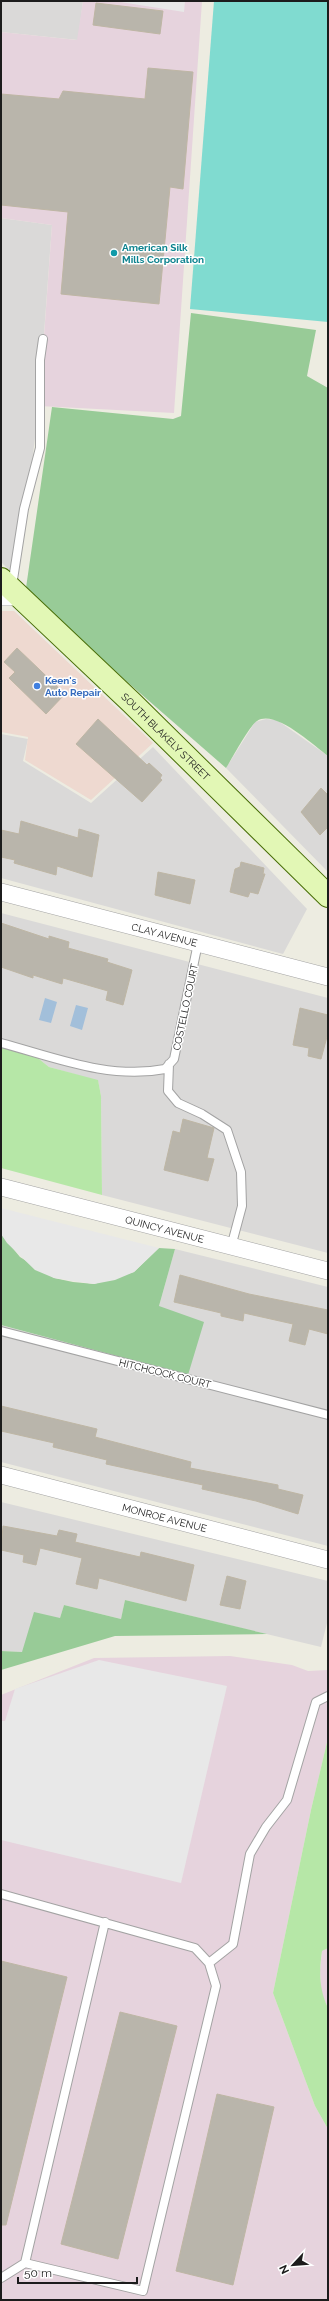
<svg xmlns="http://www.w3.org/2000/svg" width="329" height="2301" viewBox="0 0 329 2301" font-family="Raleway,sans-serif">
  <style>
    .residential { fill: #dad9d8 }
    .commercial { fill: #eed9d0 }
    .industrial { fill: #e6d3dd }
    .grass { fill: #b6e7a7 }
    .forest { fill: #98cb97 }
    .pitch { fill: #80dbd0 }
    .parking { fill: #e8e8e8 }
    .water { fill: #a2bfda }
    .building { fill: #b9b5ab; stroke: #beb6a4 }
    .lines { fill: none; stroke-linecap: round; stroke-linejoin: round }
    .service-casing { stroke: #a3a3a3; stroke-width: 10 }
    .minor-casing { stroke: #a3a3a3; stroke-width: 18 }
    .secondary-casing { stroke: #486e07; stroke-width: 24 }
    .service { stroke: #fff; stroke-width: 8 }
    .minor { stroke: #fff; stroke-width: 17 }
    .secondary { stroke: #e2f7b5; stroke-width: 22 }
    .culture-dot { fill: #0f9aa8; stroke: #fff; stroke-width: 1.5 }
    .shop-dot { fill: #3f7fe0; stroke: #fff; stroke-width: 1.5 }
    .labels { text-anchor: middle; stroke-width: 3; stroke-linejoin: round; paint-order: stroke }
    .culture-label { font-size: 10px; font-weight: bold; fill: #0d838f; stroke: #fff; text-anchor: start }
    .shop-label { font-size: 10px; font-weight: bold; fill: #366cbe; stroke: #fff; text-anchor: start }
    .street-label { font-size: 10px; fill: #1c1c1c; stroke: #fff }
  </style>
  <rect width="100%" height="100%" fill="#edece1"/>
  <path class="residential" d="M 1,1 L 83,1 L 78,40 L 1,32 Z
    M 1,218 L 52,225 L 38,415 L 17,578 L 1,562 Z
    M 266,719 L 277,720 L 328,756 L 328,872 L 226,768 L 255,722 Z
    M 1,734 L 28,739 L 23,761 L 91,803 L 153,747 L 307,909 L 283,954 L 1,878 Z
    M 1,913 L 328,998 L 328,1253 L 102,1195 L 101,1096 L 98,1081 L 49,1067 L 34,1055 L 1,1044 Z
    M 175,1249 L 328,1287 L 328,1546 L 1,1462 L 1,1325 L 188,1375 L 159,1306 Z
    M 1,1502 L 328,1581 L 328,1619 L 321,1647 L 125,1600 L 121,1619 L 64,1605 L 60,1618 L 22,1652 L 1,1651 Z"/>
  <path class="commercial" d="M 1,611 L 14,611 L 153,743 L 91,800 L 25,760 L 28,737 L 1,732 Z"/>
  <path class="industrial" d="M 83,1 L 202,1 L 174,413 L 39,406 L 52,225 L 1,218 L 1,32 L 77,40 Z
    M 230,1656 L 292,1665 L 308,1671 L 328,1670 L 328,1738 L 311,1810 L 273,1993 L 315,2106 L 328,2129 L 328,2300 L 1,2300 L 1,1695 L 94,1658 Z
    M 328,1948 L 328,2008 L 321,1992 L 320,1970 L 322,1951 Z"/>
  <path class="grass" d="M 1,1044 L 34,1055 L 49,1067 L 98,1080 L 101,1096 L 102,1195 L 1,1168 Z
    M 328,1738 L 328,1948 L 322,1951 C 319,1972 319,1989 328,2008 L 328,2129 L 315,2106 L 273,1993 L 311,1810 Z"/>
  <path class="forest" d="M 191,313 L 316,330 L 307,376 L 328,388 L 328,756 C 313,745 275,709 257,721 C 249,726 232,759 226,768 L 125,680 L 26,588 L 52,407 L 173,419 L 181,416 Z
    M 1,1234 L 20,1257 L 54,1278 L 73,1282 L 94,1284 L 134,1272 L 159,1248 L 175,1249 L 159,1306 L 204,1322 L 188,1375 L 1,1325 Z
    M 125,1600 L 267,1634 L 115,1636 L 1,1670 L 1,1651 L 22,1652 L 34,1612 L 60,1618 L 64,1605 L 121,1619 Z"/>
  <path class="pitch" d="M 214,1 L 328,1 L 328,322 L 190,309 Z"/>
  <path class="parking" d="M 114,1 L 185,1 L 184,12 Z
    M 1,1208 L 159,1248 L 134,1272 L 115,1280 L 94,1284 L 54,1278 L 35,1270 L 7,1243 L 1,1234 Z
    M 99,1660 L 227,1686 L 181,1883 L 1,1840 L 1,1721 L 5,1721 L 15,1689 Z"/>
  <path class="water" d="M 45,998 L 57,1002 L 51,1023 L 39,1020 Z
    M 76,1005 L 88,1008 L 82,1030 L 70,1026 Z"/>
  <path class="building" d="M 96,3 L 163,11 L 160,34 L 93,25 Z
    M 148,68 L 193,72 L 183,189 L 170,187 L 159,304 L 61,294 L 68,212 L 1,205 L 1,94 L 59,99 L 63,91 L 145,99 Z
    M 17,648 L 65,694 L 46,714 L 9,678 L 15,672 L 4,662 Z
    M 98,719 L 147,765 L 149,763 L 162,775 L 160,778 L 162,780 L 142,802 L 76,744 Z
    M 321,788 L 328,795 L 328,827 L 320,835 L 301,812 Z
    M 21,821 L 78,838 L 79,829 L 99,835 L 92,877 L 57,866 L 56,875 L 14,863 L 15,860 L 1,857 L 1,830 L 19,834 Z
    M 241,862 L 264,868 L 263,874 L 265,874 L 258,894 L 250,892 L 248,897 L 230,892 L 235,869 L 240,867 Z
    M 158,872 L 195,880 L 190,904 L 155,895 Z
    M 1,923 L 49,939 L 49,936 L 69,942 L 68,948 L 108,959 L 107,962 L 132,970 L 123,1005 L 106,1000 L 108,991 L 63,978 L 62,984 L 33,975 L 33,978 L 1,967 Z
    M 300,1008 L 328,1015 L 328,1033 L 321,1059 L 308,1056 L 309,1048 L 293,1045 Z
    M 183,1119 L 214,1128 L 207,1158 L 214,1159 L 208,1181 L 164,1170 L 173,1131 L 180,1133 Z
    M 180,1275 L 249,1294 L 328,1310 L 328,1334 L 309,1329 L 305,1345 L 289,1341 L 293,1324 L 244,1313 L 243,1321 L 221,1316 L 221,1313 L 174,1302 Z
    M 1,1406 L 97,1429 L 95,1437 L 191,1462 L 190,1468 L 278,1485 L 278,1489 L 303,1495 L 298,1514 L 256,1501 L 202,1489 L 203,1485 L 106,1464 L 107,1460 L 53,1447 L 54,1443 L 1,1431 Z
    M 3,1526 L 57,1536 L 59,1530 L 77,1534 L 75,1542 L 140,1557 L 141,1552 L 194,1565 L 186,1601 L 99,1578 L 97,1589 L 76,1584 L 82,1558 L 40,1548 L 36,1565 L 23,1562 L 24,1555 L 1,1550 Z
    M 227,1576 L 246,1581 L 240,1609 L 220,1605 Z
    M 1,1961 L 67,1977 L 6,2225 L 1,2225 Z
    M 120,2012 L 177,2026 L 118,2259 L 61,2244 Z
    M 217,2094 L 274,2107 L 233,2285 L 176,2271 Z"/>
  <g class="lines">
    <g class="service-casing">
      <path id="service" d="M 12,586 L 24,509 L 40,448 L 40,360 L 43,339
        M 1,1043 C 54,1057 109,1080 165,1069 L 174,1059 L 198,943
        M 169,1064 L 168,1091 L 178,1103 L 202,1114 L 227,1130 L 241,1172 L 242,1206 L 231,1247
        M 1,1331 L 328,1415
        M 1,1894 L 195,1948 L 209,1963 L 216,1986 L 143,2291 L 25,2263 L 1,2278
        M 209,1963 L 233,1944 L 250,1854 L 266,1827 L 287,1800 L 316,1702 L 328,1696
        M 25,2263 L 105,1922"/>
    </g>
    <g class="minor-casing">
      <g id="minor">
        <path d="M 1,597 L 21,597"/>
        <path id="s1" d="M 1,892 L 328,977"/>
        <path id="s2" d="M 1,1187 L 328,1271"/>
        <path id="s3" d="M 1,1475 L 328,1560"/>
      </g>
    </g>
    <g class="secondary-casing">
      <g id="secondary">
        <path id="s4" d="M 1,579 L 131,702 L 328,896"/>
      </g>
    </g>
    <use href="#service" class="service"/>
    <use href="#minor" class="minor"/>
    <use href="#secondary" class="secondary"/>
  </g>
  <circle class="culture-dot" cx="114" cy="253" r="4"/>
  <circle class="shop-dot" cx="37" cy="686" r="4"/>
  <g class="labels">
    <g class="culture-label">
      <text x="122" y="251">American Silk<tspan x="122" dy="12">Mills Corporation</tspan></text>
    </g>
    <g class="shop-label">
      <text x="45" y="684">Keen's<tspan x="45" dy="12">Auto Repair</tspan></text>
    </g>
    <g class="street-label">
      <text dy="4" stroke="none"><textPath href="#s4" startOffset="228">SOUTH BLAKELY STREET</textPath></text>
      <text dy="4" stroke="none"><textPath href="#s1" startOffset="169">CLAY AVENUE</textPath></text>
      <text transform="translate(185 1007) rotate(-78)" y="4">COSTELLO COURT</text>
      <text dy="4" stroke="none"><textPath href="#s2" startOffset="169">QUINCY AVENUE</textPath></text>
      <text transform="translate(165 1373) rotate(14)" y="4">HITCHCOCK COURT</text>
      <text dy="4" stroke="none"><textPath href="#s3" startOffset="169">MONROE AVENUE</textPath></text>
    </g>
  </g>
  <rect width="329" height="2301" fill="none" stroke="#1c1c1c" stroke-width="4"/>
  <g transform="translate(293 2265) rotate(244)" stroke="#ffffff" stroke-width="3" paint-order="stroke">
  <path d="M0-3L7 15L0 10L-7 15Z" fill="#1c1c1c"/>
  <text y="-6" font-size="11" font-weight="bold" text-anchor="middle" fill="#1c1c1c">N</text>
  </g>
  <path d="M18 2277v6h119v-6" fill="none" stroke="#1c1c1c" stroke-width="2"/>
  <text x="24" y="2277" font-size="12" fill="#1c1c1c" stroke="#ffffff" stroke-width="3" paint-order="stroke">50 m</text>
</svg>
